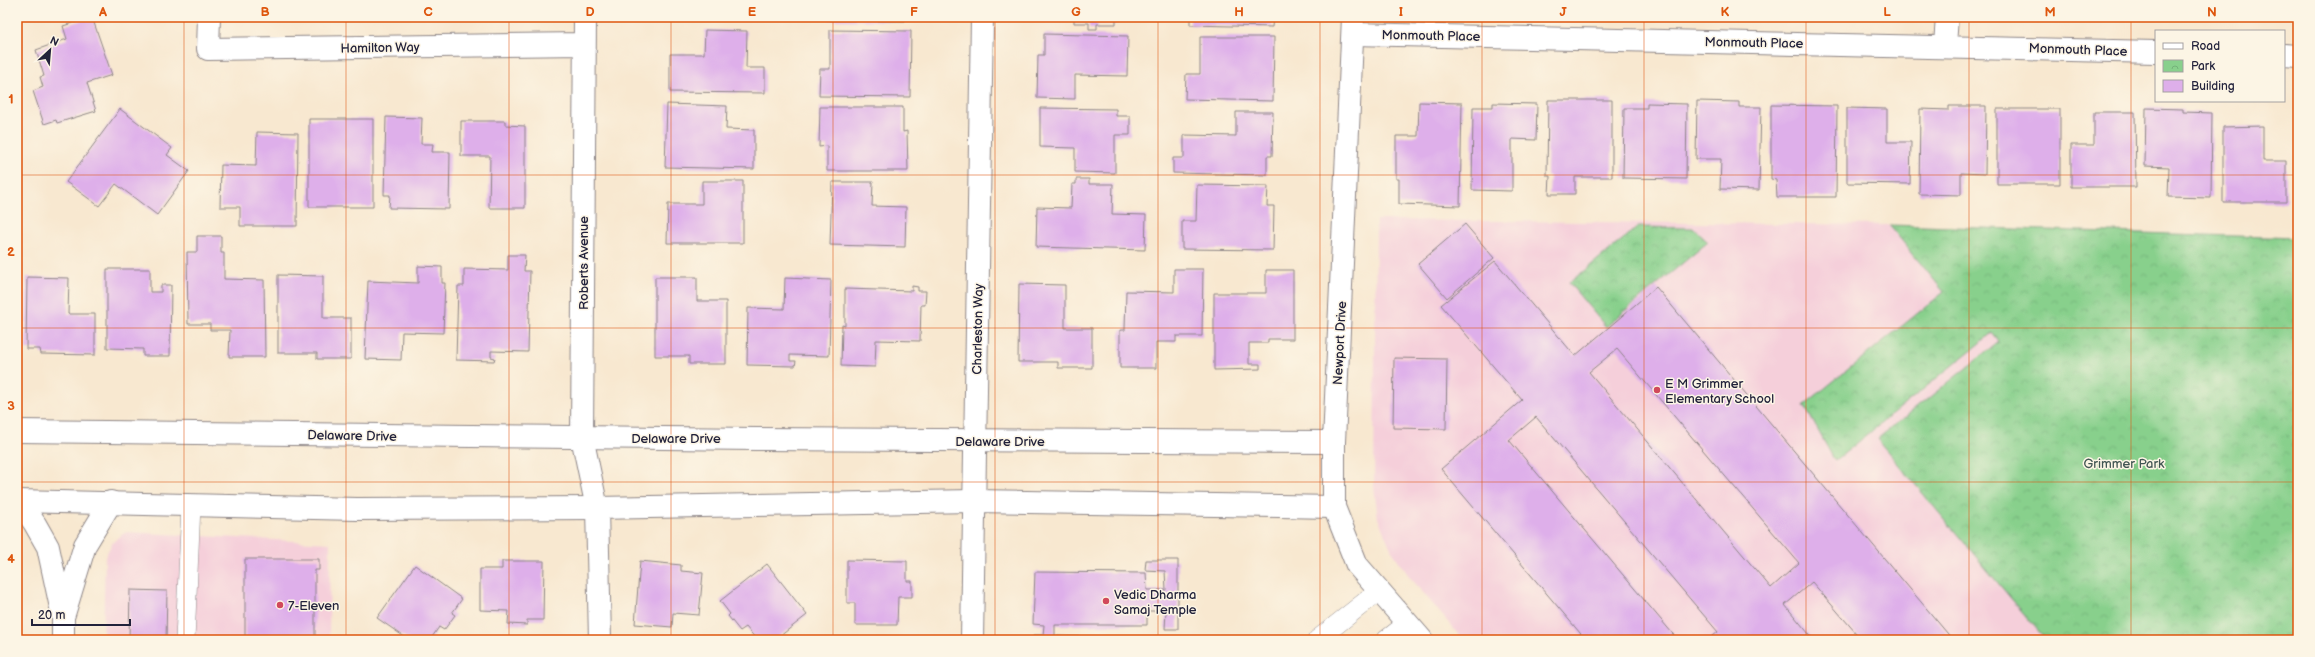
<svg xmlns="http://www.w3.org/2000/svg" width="2315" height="657" viewBox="0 0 2315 657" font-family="'Balsamiq Sans',sans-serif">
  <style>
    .built { fill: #f5cfda }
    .park { fill: url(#park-crowns); stroke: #557964 }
    .building { fill: #deafea; fill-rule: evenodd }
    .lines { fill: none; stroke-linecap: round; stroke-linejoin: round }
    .service-casing { stroke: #8d8586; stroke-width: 20 }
    .minor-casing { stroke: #8d8586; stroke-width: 24 }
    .tertiary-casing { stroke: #8d8586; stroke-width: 24 }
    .service { stroke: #fff; stroke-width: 19 }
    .minor { stroke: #fff; stroke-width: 22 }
    .tertiary { stroke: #fff; stroke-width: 22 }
    .grid { fill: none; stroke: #de560e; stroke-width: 1; stroke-opacity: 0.55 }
    .poi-dot { fill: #d1495b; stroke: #fcf5e5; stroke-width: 1.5 }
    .labels { text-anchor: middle; stroke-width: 3; stroke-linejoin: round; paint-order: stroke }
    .street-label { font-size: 13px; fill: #22223b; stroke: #fcf5e5 }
    .poi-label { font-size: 13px; fill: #22223b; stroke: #fcf5e5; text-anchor: start }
    .park-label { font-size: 13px; fill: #415653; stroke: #fcf5e5 }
    .neatline { fill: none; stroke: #de560e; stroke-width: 1.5 }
    .grid-label { font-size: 13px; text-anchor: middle; font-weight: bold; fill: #de560e }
  </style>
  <defs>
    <pattern id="park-crowns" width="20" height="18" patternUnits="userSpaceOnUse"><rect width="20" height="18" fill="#88d08c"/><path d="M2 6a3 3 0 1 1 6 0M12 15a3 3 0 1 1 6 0" fill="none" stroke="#75b27a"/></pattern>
  </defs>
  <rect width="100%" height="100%" fill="#fcf5e5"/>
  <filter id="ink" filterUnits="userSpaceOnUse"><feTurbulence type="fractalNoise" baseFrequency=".025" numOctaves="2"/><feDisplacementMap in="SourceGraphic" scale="8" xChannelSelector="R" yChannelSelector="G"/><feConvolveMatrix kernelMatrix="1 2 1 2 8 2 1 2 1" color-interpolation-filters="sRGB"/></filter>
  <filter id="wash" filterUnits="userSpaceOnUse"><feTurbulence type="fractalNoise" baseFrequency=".012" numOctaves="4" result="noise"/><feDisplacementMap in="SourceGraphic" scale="16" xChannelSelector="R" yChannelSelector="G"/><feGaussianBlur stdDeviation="0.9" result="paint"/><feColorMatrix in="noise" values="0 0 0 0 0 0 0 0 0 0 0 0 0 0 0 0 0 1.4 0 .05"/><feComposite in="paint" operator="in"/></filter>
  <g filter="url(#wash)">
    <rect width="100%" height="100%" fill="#f8e8d0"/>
    <path class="built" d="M 1376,220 L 1889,225 L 1944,291 L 1953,285 L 1999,342 L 1877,439 L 2046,640 L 1463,640 L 1409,576 L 1392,551 L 1378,518 L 1374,486 Z
      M 125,532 L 330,543 L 329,640 L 103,640 L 105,557 L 112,543 Z"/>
    <path class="park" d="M 1889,225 L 2298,238 L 2298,640 L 2046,640 L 1877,439 L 1999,342 L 1992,333 L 1835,461 L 1804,405 L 1944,292 Z
      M 1638,227 L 1693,228 L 1708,242 L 1606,327 L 1569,283 Z"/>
    <g id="blocks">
      <path class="building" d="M 92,17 L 112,75 L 87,83 L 96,111 L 57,123 L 56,120 L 44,124 L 33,91 L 43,87 L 40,77 L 44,76 L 36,50 L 67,39 L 63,26 Z
        M 665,17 L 744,17 L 744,19 L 665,19 Z
        M 829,17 L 905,17 L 905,21 L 829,20 Z
        M 1074,17 L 1116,17 L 1116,24 L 1097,24 L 1097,29 L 1089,29 L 1089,23 L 1074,23 Z
        M 1190,17 L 1273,17 L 1272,27 L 1190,25 Z
        M 705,30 L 747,31 L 746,68 L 765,68 L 765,93 L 670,92 L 670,54 L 704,54 Z
        M 830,30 L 911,31 L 910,97 L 819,96 L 820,69 L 830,69 Z
        M 1044,34 L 1128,36 L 1127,76 L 1075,75 L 1075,99 L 1037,98 L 1038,55 L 1044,55 Z
        M 1200,37 L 1274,37 L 1273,101 L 1185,99 L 1186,74 L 1200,74 Z
        M 1548,100 L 1612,100 L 1612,177 L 1575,177 L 1575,194 L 1549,194 L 1550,176 L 1547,176 Z
        M 1697,101 L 1739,102 L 1739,107 L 1761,107 L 1759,190 L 1720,189 L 1721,159 L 1696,159 Z
        M 1419,102 L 1462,103 L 1460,206 L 1399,204 L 1399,179 L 1396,179 L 1396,136 L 1418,136 Z
        M 1493,103 L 1537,104 L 1536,140 L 1512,139 L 1512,191 L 1472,190 L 1473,107 L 1493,107 Z
        M 1647,103 L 1687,104 L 1686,179 L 1623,178 L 1624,108 L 1647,108 Z
        M 667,104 L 727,106 L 726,129 L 754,130 L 754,169 L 665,167 Z
        M 1771,105 L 1837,106 L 1836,197 L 1777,197 L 1776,180 L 1771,179 Z
        M 1949,106 L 1986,106 L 1985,174 L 1961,173 L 1961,195 L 1919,194 L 1920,109 L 1949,110 Z
        M 820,107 L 903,107 L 903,132 L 907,131 L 908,171 L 827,171 L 827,146 L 819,147 Z
        M 1040,108 L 1116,109 L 1116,116 L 1130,116 L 1130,135 L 1115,135 L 1115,173 L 1075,172 L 1075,148 L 1040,147 Z
        M 1847,108 L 1887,109 L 1887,142 L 1911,142 L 1910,184 L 1847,183 Z
        M 2146,108 L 2183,109 L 2183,112 L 2212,113 L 2211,198 L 2168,197 L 2169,167 L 2145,166 Z
        M 120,109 L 172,148 L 167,155 L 189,171 L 157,215 L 116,184 L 99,206 L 66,182 Z
        M 1997,109 L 2060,109 L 2060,184 L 1997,184 Z
        M 1236,112 L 1273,112 L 1272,156 L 1267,156 L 1267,175 L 1173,173 L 1173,158 L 1184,158 L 1184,135 L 1236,136 Z
        M 2094,112 L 2135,112 L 2136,187 L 2071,187 L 2071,145 L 2094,145 Z
        M 386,117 L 422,118 L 421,144 L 433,144 L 432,152 L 450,152 L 449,209 L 389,208 L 390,195 L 384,195 Z
        M 309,119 L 373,119 L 373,207 L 309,207 Z
        M 461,121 L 505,121 L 505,125 L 525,126 L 525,208 L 489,208 L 490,156 L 461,156 Z
        M 2263,126 L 2263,161 L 2286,161 L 2286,202 L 2223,202 L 2223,127 Z
        M 257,132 L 298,133 L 297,226 L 240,226 L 240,207 L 220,207 L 221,165 L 256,166 Z
        M 1076,179 L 1089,179 L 1089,184 L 1113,184 L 1112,214 L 1146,215 L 1145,250 L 1036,247 L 1037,207 L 1071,208 L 1072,184 L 1076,184 Z
        M 702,181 L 743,181 L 743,243 L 667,243 L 668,204 L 702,204 Z
        M 832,182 L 873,182 L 872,206 L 906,207 L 905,247 L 830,245 Z
        M 1197,185 L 1268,186 L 1267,206 L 1274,206 L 1273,250 L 1182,249 L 1182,221 L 1196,221 Z
        M 2296,207 L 2298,207 L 2298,228 L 2296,228 Z
        M 1465,224 L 1494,258 L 1447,298 L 1418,264 Z
        M 197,236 L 221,236 L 221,253 L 224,253 L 224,279 L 264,280 L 265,357 L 229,357 L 230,330 L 210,330 L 210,324 L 188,324 L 187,252 L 197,252 Z
        M 508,255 L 525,255 L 524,271 L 530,271 L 528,352 L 491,351 L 491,357 L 495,358 L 494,361 L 456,360 L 458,286 L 464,286 L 464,269 L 508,270 Z
        M 1495,261 L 1575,356 L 1656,287 L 1953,640 L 1862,640 L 1812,582 L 1785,605 L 1814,640 L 1708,640 L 1718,632 L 1536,417 L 1509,440 L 1678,640 L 1586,640 L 1441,469 L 1522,400 L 1441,305 ZM 1617,349 L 1799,563 L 1771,588 L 1589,372 Z
        M 418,266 L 442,267 L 442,283 L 445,283 L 443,333 L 402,332 L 401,360 L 365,359 L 368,281 L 418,283 Z
        M 107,269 L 150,269 L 150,292 L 161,292 L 161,285 L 171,285 L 170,356 L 143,356 L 143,349 L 107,348 Z
        M 1174,269 L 1203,269 L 1202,336 L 1176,336 L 1176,342 L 1156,342 L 1156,368 L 1120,368 L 1120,330 L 1125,330 L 1126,291 L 1174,292 Z
        M 1266,270 L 1293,270 L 1293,339 L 1268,339 L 1268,343 L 1249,343 L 1249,364 L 1260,364 L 1260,369 L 1214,370 L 1214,293 L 1266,293 Z
        M 278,275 L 323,276 L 323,318 L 351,318 L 351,359 L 317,359 L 317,353 L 278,353 Z
        M 27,277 L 69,278 L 68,314 L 95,314 L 95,355 L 41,354 L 40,349 L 26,349 Z
        M 655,277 L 697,277 L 697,301 L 726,301 L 726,364 L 689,364 L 689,356 L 655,356 Z
        M 785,278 L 831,280 L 829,356 L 790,355 L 790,361 L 796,361 L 795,366 L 747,365 L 748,308 L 784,309 Z
        M 1019,284 L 1065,285 L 1065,328 L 1092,328 L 1092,368 L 1058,368 L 1058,362 L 1018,362 Z
        M 912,286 L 918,287 L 918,291 L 926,291 L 925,305 L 921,305 L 920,341 L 876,340 L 875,367 L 841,366 L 842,325 L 845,326 L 845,289 L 912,291 Z
        M 1394,358 L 1447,359 L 1446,429 L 1393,428 Z
        M 245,559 L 319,559 L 319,570 L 315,570 L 315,640 L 245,640 Z
        M 847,560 L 907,561 L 907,581 L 912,581 L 912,597 L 898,597 L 897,625 L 855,625 L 855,603 L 847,603 Z
        M 1146,560 L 1178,560 L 1178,629 L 1165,629 L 1166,611 L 1147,611 L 1147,625 L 1055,625 L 1055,636 L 1084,637 L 1084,640 L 1033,640 L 1033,635 L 1043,635 L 1044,625 L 1033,624 L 1035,572 L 1146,573 L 1147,590 L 1166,590 L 1165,571 L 1145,570 Z
        M 502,561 L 544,561 L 543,620 L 527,620 L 527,625 L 508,624 L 509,611 L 480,610 L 480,569 L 502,569 Z
        M 640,561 L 681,565 L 681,571 L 703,573 L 699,615 L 673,613 L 672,627 L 635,624 Z
        M 767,564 L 807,615 L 775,640 L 757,640 L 746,627 L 740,631 L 728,616 L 730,614 L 720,601 Z
        M 415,565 L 462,599 L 452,613 L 455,615 L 444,630 L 439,627 L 430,640 L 428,638 L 426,640 L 409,640 L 377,618 Z
        M 130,590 L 167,591 L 166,640 L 129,640 Z"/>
    </g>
  </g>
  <g filter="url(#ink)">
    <use href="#blocks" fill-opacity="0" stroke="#8d8586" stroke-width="1"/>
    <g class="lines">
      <g class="service-casing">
        <path id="service" d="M 185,640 L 191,505
          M 1317,640 L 1380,590
          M 1386,640 L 1408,623"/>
      </g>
      <g class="minor-casing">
        <path id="minor" d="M 209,17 L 208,49 L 584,44
          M 585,17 L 582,437 L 597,508 L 600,640
          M 1353,17 L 1334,442 L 1334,507 L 1357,565 L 1422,640
          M 1353,34 L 2156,52
          M 1945,45 L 1947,17
          M 2284,55 L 2298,56
          M 19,501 L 35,524 L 48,547 L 63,617 L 63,640
          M 64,614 L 85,545 L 111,502
          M 972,640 L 982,17"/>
      </g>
      <g class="tertiary-casing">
        <path id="tertiary" d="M 17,431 L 756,439 L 1334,442
          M 17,501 L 357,509 L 597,508 L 973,501 L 1334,507"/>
      </g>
      <use href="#service" class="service"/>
      <use href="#minor" class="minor"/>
      <use href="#tertiary" class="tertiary"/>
    </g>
  </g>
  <path class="grid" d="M 184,17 L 184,640M 346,17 L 346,640M 509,17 L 509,640M 671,17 L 671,640M 833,17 L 833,640M 995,17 L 995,640M 1158,17 L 1158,640M 1320,17 L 1320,640M 1482,17 L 1482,640M 1644,17 L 1644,640M 1806,17 L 1806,640M 1969,17 L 1969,640M 2131,17 L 2131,640M 17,175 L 2298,175M 17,328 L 2298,328M 17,482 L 2298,482"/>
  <g class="poi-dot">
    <circle cx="1657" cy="390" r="4"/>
    <circle cx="1106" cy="601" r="4"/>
    <circle cx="280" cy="605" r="4"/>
  </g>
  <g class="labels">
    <g class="street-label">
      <text transform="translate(1431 35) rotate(1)" y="5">Monmouth Place</text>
      <text transform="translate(1754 42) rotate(1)" y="5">Monmouth Place</text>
      <text transform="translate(380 47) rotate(-1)" y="5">Hamilton Way</text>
      <text transform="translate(2078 49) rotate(2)" y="5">Monmouth Place</text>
      <text transform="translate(583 263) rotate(-90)" y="5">Roberts Avenue</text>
      <text transform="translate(977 329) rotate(-89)" y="5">Charleston Way</text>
      <text transform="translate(1339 343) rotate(-87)" y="5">Newport Drive</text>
      <text transform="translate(352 435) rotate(1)" y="5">Delaware Drive</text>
      <text x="676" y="443">Delaware Drive</text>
      <text x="1000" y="446">Delaware Drive</text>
    </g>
    <g class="poi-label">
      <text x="1665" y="388">E M Grimmer<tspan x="1665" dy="15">Elementary School</tspan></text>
      <text x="1114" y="599">Vedic Dharma<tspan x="1114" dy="15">Samaj Temple</tspan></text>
      <text x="288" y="610">7-Eleven</text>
    </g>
    <g class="park-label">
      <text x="2124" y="468">Grimmer Park</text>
    </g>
  </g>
  <rect width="2315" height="657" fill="none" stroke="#fcf5e5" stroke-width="44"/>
  <rect x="2155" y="30" width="130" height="72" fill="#fcf5e5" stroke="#a5a1a1"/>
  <rect x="2163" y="43" width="20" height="6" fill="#ffffff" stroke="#a5a1a1"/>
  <text x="2191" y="50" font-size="12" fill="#22223b">Road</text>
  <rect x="2163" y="60" width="20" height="12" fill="url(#park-crowns)" stroke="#a5a1a1"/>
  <text x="2191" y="70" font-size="12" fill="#22223b">Park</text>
  <rect x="2163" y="80" width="20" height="12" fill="#deafea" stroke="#a5a1a1"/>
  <text x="2191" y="90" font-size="12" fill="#22223b">Building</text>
  <g transform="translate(50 50) rotate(26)" stroke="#fcf5e5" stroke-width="3" paint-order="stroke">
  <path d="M0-3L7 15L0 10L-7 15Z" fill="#22223b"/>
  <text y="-6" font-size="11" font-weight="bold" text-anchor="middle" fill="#22223b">N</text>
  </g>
  <path d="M32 619v6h98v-6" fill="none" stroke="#22223b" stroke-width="2"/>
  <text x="38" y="619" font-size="12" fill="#22223b" stroke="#fcf5e5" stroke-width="3" paint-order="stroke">20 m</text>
  <rect x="22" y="22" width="2271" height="613" class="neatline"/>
  <g class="grid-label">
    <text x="103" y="16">A</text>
    <text x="265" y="16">B</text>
    <text x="428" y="16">C</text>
    <text x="590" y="16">D</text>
    <text x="752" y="16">E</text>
    <text x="914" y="16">F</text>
    <text x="1076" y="16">G</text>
    <text x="1239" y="16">H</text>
    <text x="1401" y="16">I</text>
    <text x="1563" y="16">J</text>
    <text x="1725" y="16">K</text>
    <text x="1887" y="16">L</text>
    <text x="2050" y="16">M</text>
    <text x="2212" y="16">N</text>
    <text x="11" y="103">1</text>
    <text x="11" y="256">2</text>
    <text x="11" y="410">3</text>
    <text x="11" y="563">4</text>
  </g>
</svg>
